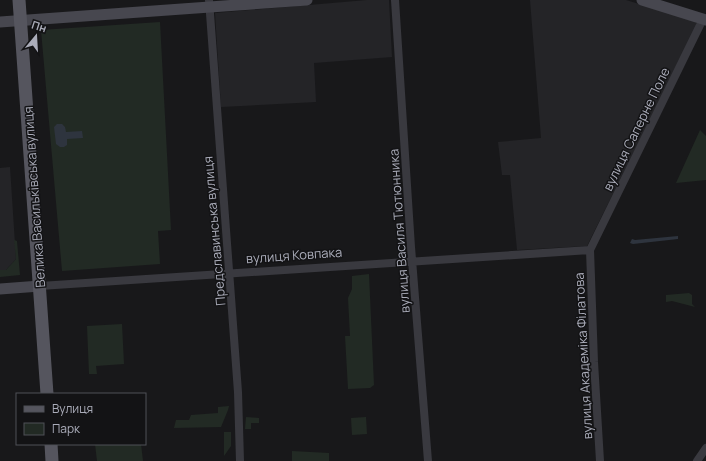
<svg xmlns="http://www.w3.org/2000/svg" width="706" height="461" viewBox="0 0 706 461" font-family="Manrope,sans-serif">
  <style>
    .built { fill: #242427 }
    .green { fill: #222a24 }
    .water { fill: #2e343e }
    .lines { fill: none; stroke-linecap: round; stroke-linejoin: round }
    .street { stroke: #39393f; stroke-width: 8 }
    .secondary { stroke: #47474f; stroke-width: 11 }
    .primary { stroke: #55555e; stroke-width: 13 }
    .labels { text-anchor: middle; stroke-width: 3; stroke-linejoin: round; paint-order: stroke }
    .street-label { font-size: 13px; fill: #aaacb9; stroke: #131315 }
  </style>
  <rect width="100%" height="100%" fill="#18181a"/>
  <path class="built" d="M 367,0 L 389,0 L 392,57 L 314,63 L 316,102 L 221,107 L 215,13 Z
    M 530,0 L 626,0 L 695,21 L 697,25 L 587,246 L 517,250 L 510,175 L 502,175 L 498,142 L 541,138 Z
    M 10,167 L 16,259 L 6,270 L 0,270 L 0,168 Z"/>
  <path class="green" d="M 160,22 L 171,230 L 158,231 L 160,264 L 62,271 L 41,30 Z
    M 700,130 L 706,136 L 706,180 L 676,183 Z
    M 14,240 L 17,241 L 20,275 L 0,277 L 0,270 L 6,270 L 16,259 Z
    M 369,274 L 374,385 L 370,388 L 348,389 L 345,336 L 350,336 L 348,298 L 352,289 L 352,276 Z
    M 689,293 L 692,295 L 692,304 L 695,307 L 672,301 L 666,302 L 666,295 Z
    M 122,324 L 124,364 L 96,366 L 97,374 L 89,374 L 87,326 Z
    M 229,406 L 228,410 L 221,427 L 174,428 L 176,420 L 189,420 L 191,415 L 218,413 L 218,407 Z
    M 246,417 L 259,418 L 259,423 L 251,423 L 251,429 L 245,429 Z
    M 366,417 L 367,434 L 352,435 L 351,418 Z
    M 224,432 L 231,432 L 231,446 L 224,456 Z
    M 95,444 L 141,444 L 143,461 L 97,461 Z
    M 292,451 L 329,453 L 329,461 L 292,461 Z"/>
  <path class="water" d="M 57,124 L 62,124 L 65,127 L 66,132 L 82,131 L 83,138 L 67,139 L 67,145 L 64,147 L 60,147 L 56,144 L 54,127 Z
    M 678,236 L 678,239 L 633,244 L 630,243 L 632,239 L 635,240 Z"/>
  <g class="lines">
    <path class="street" d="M 209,0 L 238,392 L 240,461
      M 395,0 L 411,247 L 428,461
      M 40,286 L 590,250
      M 600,461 L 594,362 L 590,250 L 703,19
      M 697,461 L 706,448"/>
    <path class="secondary" d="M 642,0 L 706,20
      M 0,22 L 307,0
      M 0,289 L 40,286"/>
    <path class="primary" d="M 19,0 L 47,394
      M 51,444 L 52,461"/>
  </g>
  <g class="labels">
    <g class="street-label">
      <text transform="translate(636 129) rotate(-64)" y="5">вулиця Саперне Поле</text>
      <text transform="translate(34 197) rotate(-94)" y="5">Велика Васильківська вулиця</text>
      <text transform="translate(214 231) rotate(-95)" y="5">Предславинська вулиця</text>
      <text transform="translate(399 231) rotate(-94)" y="5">вулиця Василя Тютюнника</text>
      <text transform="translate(294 255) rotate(-4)" y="5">вулиця Ковпака</text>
      <text transform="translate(583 356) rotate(-93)" y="5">вулиця Академіка Філатова</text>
    </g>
  </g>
  <rect x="16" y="393" width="130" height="52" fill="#131315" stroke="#4f5057"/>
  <rect x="24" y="406" width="20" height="6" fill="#55555e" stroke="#4f5057"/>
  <text x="52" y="413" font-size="12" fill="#aaacb9">Вулиця</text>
  <rect x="24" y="423" width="20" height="12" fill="#222a24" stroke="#4f5057"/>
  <text x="52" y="433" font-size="12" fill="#aaacb9">Парк</text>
  <g transform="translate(36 36) rotate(18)" stroke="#131315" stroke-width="3" paint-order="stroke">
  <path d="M0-3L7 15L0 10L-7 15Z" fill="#aaacb9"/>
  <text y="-6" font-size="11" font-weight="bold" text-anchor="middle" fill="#aaacb9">Пн</text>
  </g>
</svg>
